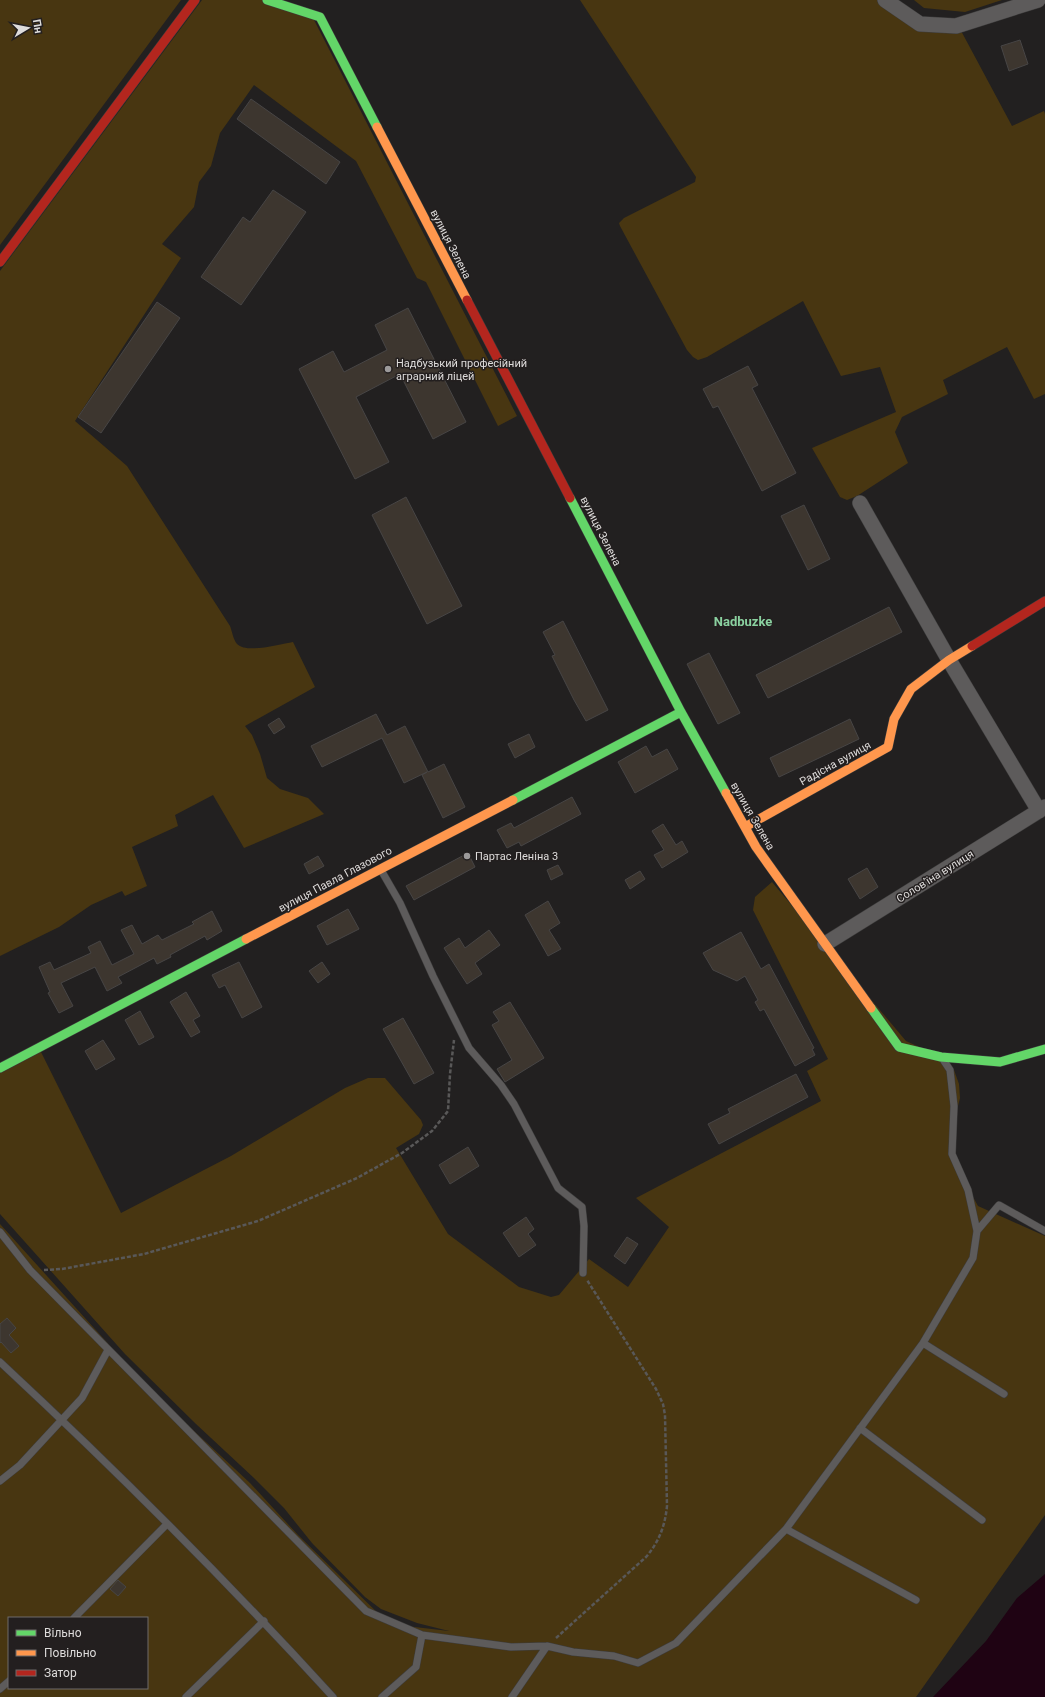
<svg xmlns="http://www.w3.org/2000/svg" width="1045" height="1697" viewBox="0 0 1045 1697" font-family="Roboto,sans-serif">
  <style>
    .green { fill: #483611; fill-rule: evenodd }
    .water { fill: #1f0313 }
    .building { fill: #3d362f; stroke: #474545 }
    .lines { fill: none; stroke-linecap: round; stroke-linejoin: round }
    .lane-casing { stroke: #3d3c3c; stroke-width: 8 }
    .street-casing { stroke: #3d3c3c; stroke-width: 16 }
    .fast-casing { stroke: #3d3c3c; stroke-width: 10 }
    .slow-casing { stroke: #3d3c3c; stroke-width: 10 }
    .jam-casing { stroke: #3d3c3c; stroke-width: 10 }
    .path { stroke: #595858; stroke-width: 2.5; stroke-dasharray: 4 2; stroke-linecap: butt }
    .lane { stroke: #5d5b5b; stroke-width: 7 }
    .street { stroke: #5d5b5b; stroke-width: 15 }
    .fast { stroke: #63d668; stroke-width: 9 }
    .slow { stroke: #ff974d; stroke-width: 9 }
    .jam { stroke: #b3261e; stroke-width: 9 }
    .poi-dot { fill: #9c9a9a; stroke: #231f1f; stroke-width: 1.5 }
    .labels { text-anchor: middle; stroke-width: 3; stroke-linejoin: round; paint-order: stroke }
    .street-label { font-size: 11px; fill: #dedcdb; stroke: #231f1f }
    .poi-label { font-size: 11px; fill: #dedcdb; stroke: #231f1f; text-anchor: start }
    .quarter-label { font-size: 13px; font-weight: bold; fill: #8ad1a0; stroke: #231f1f }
  </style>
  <rect width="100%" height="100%" fill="#222020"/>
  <path class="green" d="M 0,0 L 181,0 L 0,245 Z
    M 202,0 L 272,0 L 313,18 L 517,416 L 498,426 L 426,282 L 417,278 L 356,161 L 254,85 L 220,133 L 211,166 L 199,182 L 194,207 L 162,244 L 181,258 L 75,421 L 127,466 L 230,626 C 232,631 233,639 237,644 C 247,654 280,644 293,642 L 315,687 L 245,726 L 252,735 L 260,754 L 267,778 L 280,789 L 308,798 L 324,814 L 244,848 L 213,795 L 175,815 L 178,826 L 132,847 L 147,886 L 125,896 L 122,891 L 91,905 L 59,927 L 0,956 L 0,271 Z
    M 580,0 L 891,0 L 906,13 L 959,27 L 1012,126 L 1044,111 L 1045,114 L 1045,394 L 1034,399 L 1007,347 L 943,380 L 948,394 L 902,417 L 895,432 L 908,463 L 857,496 L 847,500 L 840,497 L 812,448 L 896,412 L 880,367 L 841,376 L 803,301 L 707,357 L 698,360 L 693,357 L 687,350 L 620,226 L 619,223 L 624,218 L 695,182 L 696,177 Z
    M 914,0 L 1002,0 L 965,12 L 924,8 Z
    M 772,882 L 906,1041 L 948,1060 L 954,1070 L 959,1084 L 960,1098 L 956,1114 L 953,1147 L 967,1186 L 978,1206 L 1045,1236 L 1045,1515 L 916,1697 L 0,1697 L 0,1224 L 122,1359 L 192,1429 L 250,1483 L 298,1535 L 389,1624 L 449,1631 L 417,1623 L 381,1609 L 365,1597 L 312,1543 L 284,1508 L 254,1478 L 196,1424 L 125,1354 L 0,1214 L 0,1071 L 40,1050 L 121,1213 L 231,1156 L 345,1088 L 368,1078 L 385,1078 L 421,1120 L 423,1125 L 419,1134 L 396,1148 L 448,1234 L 519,1287 L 551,1297 L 559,1295 L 589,1259 L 628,1287 L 669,1227 L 636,1198 L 821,1101 L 807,1071 L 828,1059 L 753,910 L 755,897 ZM 9,1618 L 147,1618 L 147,1688 L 9,1688 Z"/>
  <path class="water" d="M 1045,1574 L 1045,1697 L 933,1697 L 986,1641 L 1017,1598 Z"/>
  <path class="building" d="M 1020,40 L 1028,64 L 1009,71 L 1001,46 Z
    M 251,99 L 340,162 L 326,184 L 237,119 Z
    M 273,190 L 306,212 L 241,305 L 201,277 L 243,217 L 250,222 Z
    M 157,302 L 180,318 L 101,433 L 78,417 Z
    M 408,308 L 466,422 L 433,439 L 400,374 L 356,397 L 389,462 L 355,479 L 299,369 L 333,351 L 344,372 L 387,350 L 375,325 Z
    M 748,366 L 758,385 L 752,388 L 796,473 L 762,491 L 718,406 L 713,408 L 703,389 Z
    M 406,497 L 462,606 L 427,624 L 372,515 Z
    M 804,505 L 830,559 L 808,570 L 781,516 Z
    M 889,607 L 902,632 L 768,698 L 756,675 Z
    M 563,621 L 608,710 L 586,721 L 574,700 L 552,656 L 555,655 L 543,632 Z
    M 709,653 L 740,713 L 718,724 L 687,664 Z
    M 376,714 L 387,735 L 405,726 L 428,772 L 444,764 L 465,807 L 443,818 L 422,775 L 427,772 L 404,783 L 382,738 L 322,767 L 311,746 Z
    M 279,718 L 285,727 L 274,734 L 268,725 Z
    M 850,719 L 859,739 L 779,777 L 770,758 Z
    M 529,734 L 535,747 L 515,758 L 508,744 Z
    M 646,746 L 652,757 L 667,749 L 678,769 L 635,793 L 618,762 Z
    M 572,797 L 581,814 L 521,846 L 519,842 L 507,848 L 497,830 L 511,823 L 514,828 Z
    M 663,824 L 676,845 L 682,841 L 688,852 L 662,868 L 654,855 L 664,850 L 652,831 Z
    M 468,853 L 475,867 L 414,900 L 406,886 Z
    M 318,856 L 324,866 L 309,874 L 304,864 Z
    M 558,865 L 563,874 L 551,880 L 547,870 Z
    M 867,868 L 878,887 L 860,899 L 848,879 Z
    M 640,871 L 645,879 L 630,889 L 625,880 Z
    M 548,901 L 560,923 L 549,930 L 561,949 L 548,956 L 525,915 Z
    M 348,909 L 359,929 L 327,945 L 317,926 Z
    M 212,911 L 222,931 L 207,940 L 205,936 L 170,955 L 171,957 L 157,964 L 154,958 L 118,977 L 122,983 L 107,991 L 95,967 L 61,983 L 73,1006 L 59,1013 L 48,993 L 50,992 L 39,967 L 50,962 L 54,970 L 91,953 L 88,947 L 100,941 L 112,965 L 134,954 L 121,930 L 132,925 L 142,944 L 158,935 L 162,940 L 194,924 L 192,922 Z
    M 489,930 L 500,945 L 475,963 L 482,974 L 467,984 L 444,948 L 459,938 L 465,948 Z
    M 741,932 L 761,969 L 769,964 L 814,1048 L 812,1049 L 815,1055 L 795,1066 L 764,1009 L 760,1011 L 755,1002 L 758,1000 L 745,976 L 737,981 L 713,970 L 703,953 Z
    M 239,962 L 262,1007 L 242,1018 L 225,985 L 219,988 L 212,975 Z
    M 322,962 L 330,974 L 318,983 L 309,971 Z
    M 186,992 L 200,1016 L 193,1020 L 200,1032 L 191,1037 L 170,1002 Z
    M 510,1002 L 544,1058 L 505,1082 L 497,1069 L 512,1060 L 492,1025 L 499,1021 L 493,1012 Z
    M 140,1011 L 154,1037 L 139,1045 L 125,1020 Z
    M 403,1018 L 434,1073 L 414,1084 L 383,1029 Z
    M 103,1040 L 115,1059 L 96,1070 L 85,1051 Z
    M 796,1074 L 808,1097 L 719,1144 L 708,1124 L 730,1113 L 728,1109 Z
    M 468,1147 L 479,1166 L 450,1184 L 439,1165 Z
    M 526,1217 L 534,1229 L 528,1234 L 536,1245 L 519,1257 L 503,1233 Z
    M 627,1237 L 638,1244 L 625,1264 L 614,1256 Z
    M 7,1318 L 16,1328 L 9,1335 L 19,1346 L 11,1353 L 1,1342 L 0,1343 L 0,1324 Z
    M 118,1580 L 126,1587 L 118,1596 L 110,1589 Z"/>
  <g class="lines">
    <g class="lane-casing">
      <path id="lane" d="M 381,870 L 400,903 L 433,976 L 469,1048 L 501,1085 L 514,1104 L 558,1188 L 582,1207 L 584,1226 L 583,1273
        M 977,1231 L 999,1205 L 1045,1231
        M 0,1232 L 30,1270 L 366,1611 L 422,1635 L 511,1647 L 547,1646 L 512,1697
        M 923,1343 L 1004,1394
        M 0,1362 C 115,1469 227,1581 333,1697
        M 860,1428 L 982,1520
        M 0,1481 L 20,1465 L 82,1398 L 108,1350
        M 786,1529 L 916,1600
        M 74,1618 L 167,1524
        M 547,1646 L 573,1652 L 614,1656 L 638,1663 L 676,1643 L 786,1529 L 923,1343 L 973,1258 L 977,1231 L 968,1190 L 952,1154 L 954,1106 L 950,1070 L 944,1061
        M 0,1689 L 9,1681
        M 186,1697 L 264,1621
        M 382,1697 L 416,1667 L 422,1635"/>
    </g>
    <g class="street-casing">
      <path id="street" d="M 885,0 L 920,24 L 956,26 L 1038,0
        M 860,503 L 949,660 L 1039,811
        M 825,944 L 1045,807"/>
    </g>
    <g class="fast-casing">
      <path id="fast" d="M 267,0 L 320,17 L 377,127
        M 570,498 L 681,712 L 726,793
        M 513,800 L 681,712
        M 871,1008 L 899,1047 L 941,1057 L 1000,1062 L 1045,1049
        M 0,1068 L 246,939"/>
    </g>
    <g class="slow-casing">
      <path id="slow" d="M 377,127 L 467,300
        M 726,793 L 756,847 L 871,1008
        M 745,827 L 888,747 L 894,719 L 911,689 L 949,660 L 972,646
        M 246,939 L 513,800"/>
    </g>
    <g class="jam-casing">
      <path id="jam" d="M 0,262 L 195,0
        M 467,300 L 570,498
        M 972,646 L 1045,601"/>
    </g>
    <path class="path" d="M 44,1270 L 62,1269 L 144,1254 L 258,1221 L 357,1178 L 402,1153 L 432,1131 L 448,1111 L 450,1074 L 454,1040
      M 556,1638 L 646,1557 C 659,1542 665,1526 667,1506 L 665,1415 L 663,1404 L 656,1389 L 587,1280"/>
    <use href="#lane" class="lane"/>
    <use href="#street" class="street"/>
    <use href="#fast" class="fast"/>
    <use href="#slow" class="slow"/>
    <use href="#jam" class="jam"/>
  </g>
  <g class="poi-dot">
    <circle cx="388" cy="369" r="4"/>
    <circle cx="467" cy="856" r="4"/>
  </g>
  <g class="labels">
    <g class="street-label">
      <text transform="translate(451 244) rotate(63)" y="4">вулиця Зелена</text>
      <text transform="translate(601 531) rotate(63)" y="4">вулиця Зелена</text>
      <text transform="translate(835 763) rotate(-29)" y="4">Радісна вулиця</text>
      <text transform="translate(753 816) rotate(60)" y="4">вулиця Зелена</text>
      <text transform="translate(935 876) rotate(-32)" y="4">Соловʼїна вулиця</text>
      <text transform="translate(335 879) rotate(-28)" y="4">вулиця Павла Глазового</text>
    </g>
    <g class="poi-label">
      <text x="396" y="367">Надбузький професійний<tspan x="396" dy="13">аграрний ліцей</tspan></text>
      <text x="475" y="860">Партас Леніна 3</text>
    </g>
    <g class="quarter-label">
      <text x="743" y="626">Nadbuzke</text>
    </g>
  </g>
  <rect x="8" y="1617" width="140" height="72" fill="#231f1f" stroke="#6e6b6a"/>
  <rect x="16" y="1630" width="20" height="6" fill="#63d668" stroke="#6e6b6a"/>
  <text x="44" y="1637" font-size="12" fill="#dedcdb">Вільно</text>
  <rect x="16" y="1650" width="20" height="6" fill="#ff974d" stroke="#6e6b6a"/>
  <text x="44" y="1657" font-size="12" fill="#dedcdb">Повільно</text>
  <rect x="16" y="1670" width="20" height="6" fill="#b3261e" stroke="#6e6b6a"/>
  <text x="44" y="1677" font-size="12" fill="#dedcdb">Затор</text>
  <g transform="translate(28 28) rotate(80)" stroke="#231f1f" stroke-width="3" paint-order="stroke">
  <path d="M0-3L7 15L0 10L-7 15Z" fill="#dedcdb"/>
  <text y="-6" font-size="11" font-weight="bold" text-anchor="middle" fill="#dedcdb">Пн</text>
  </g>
</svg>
